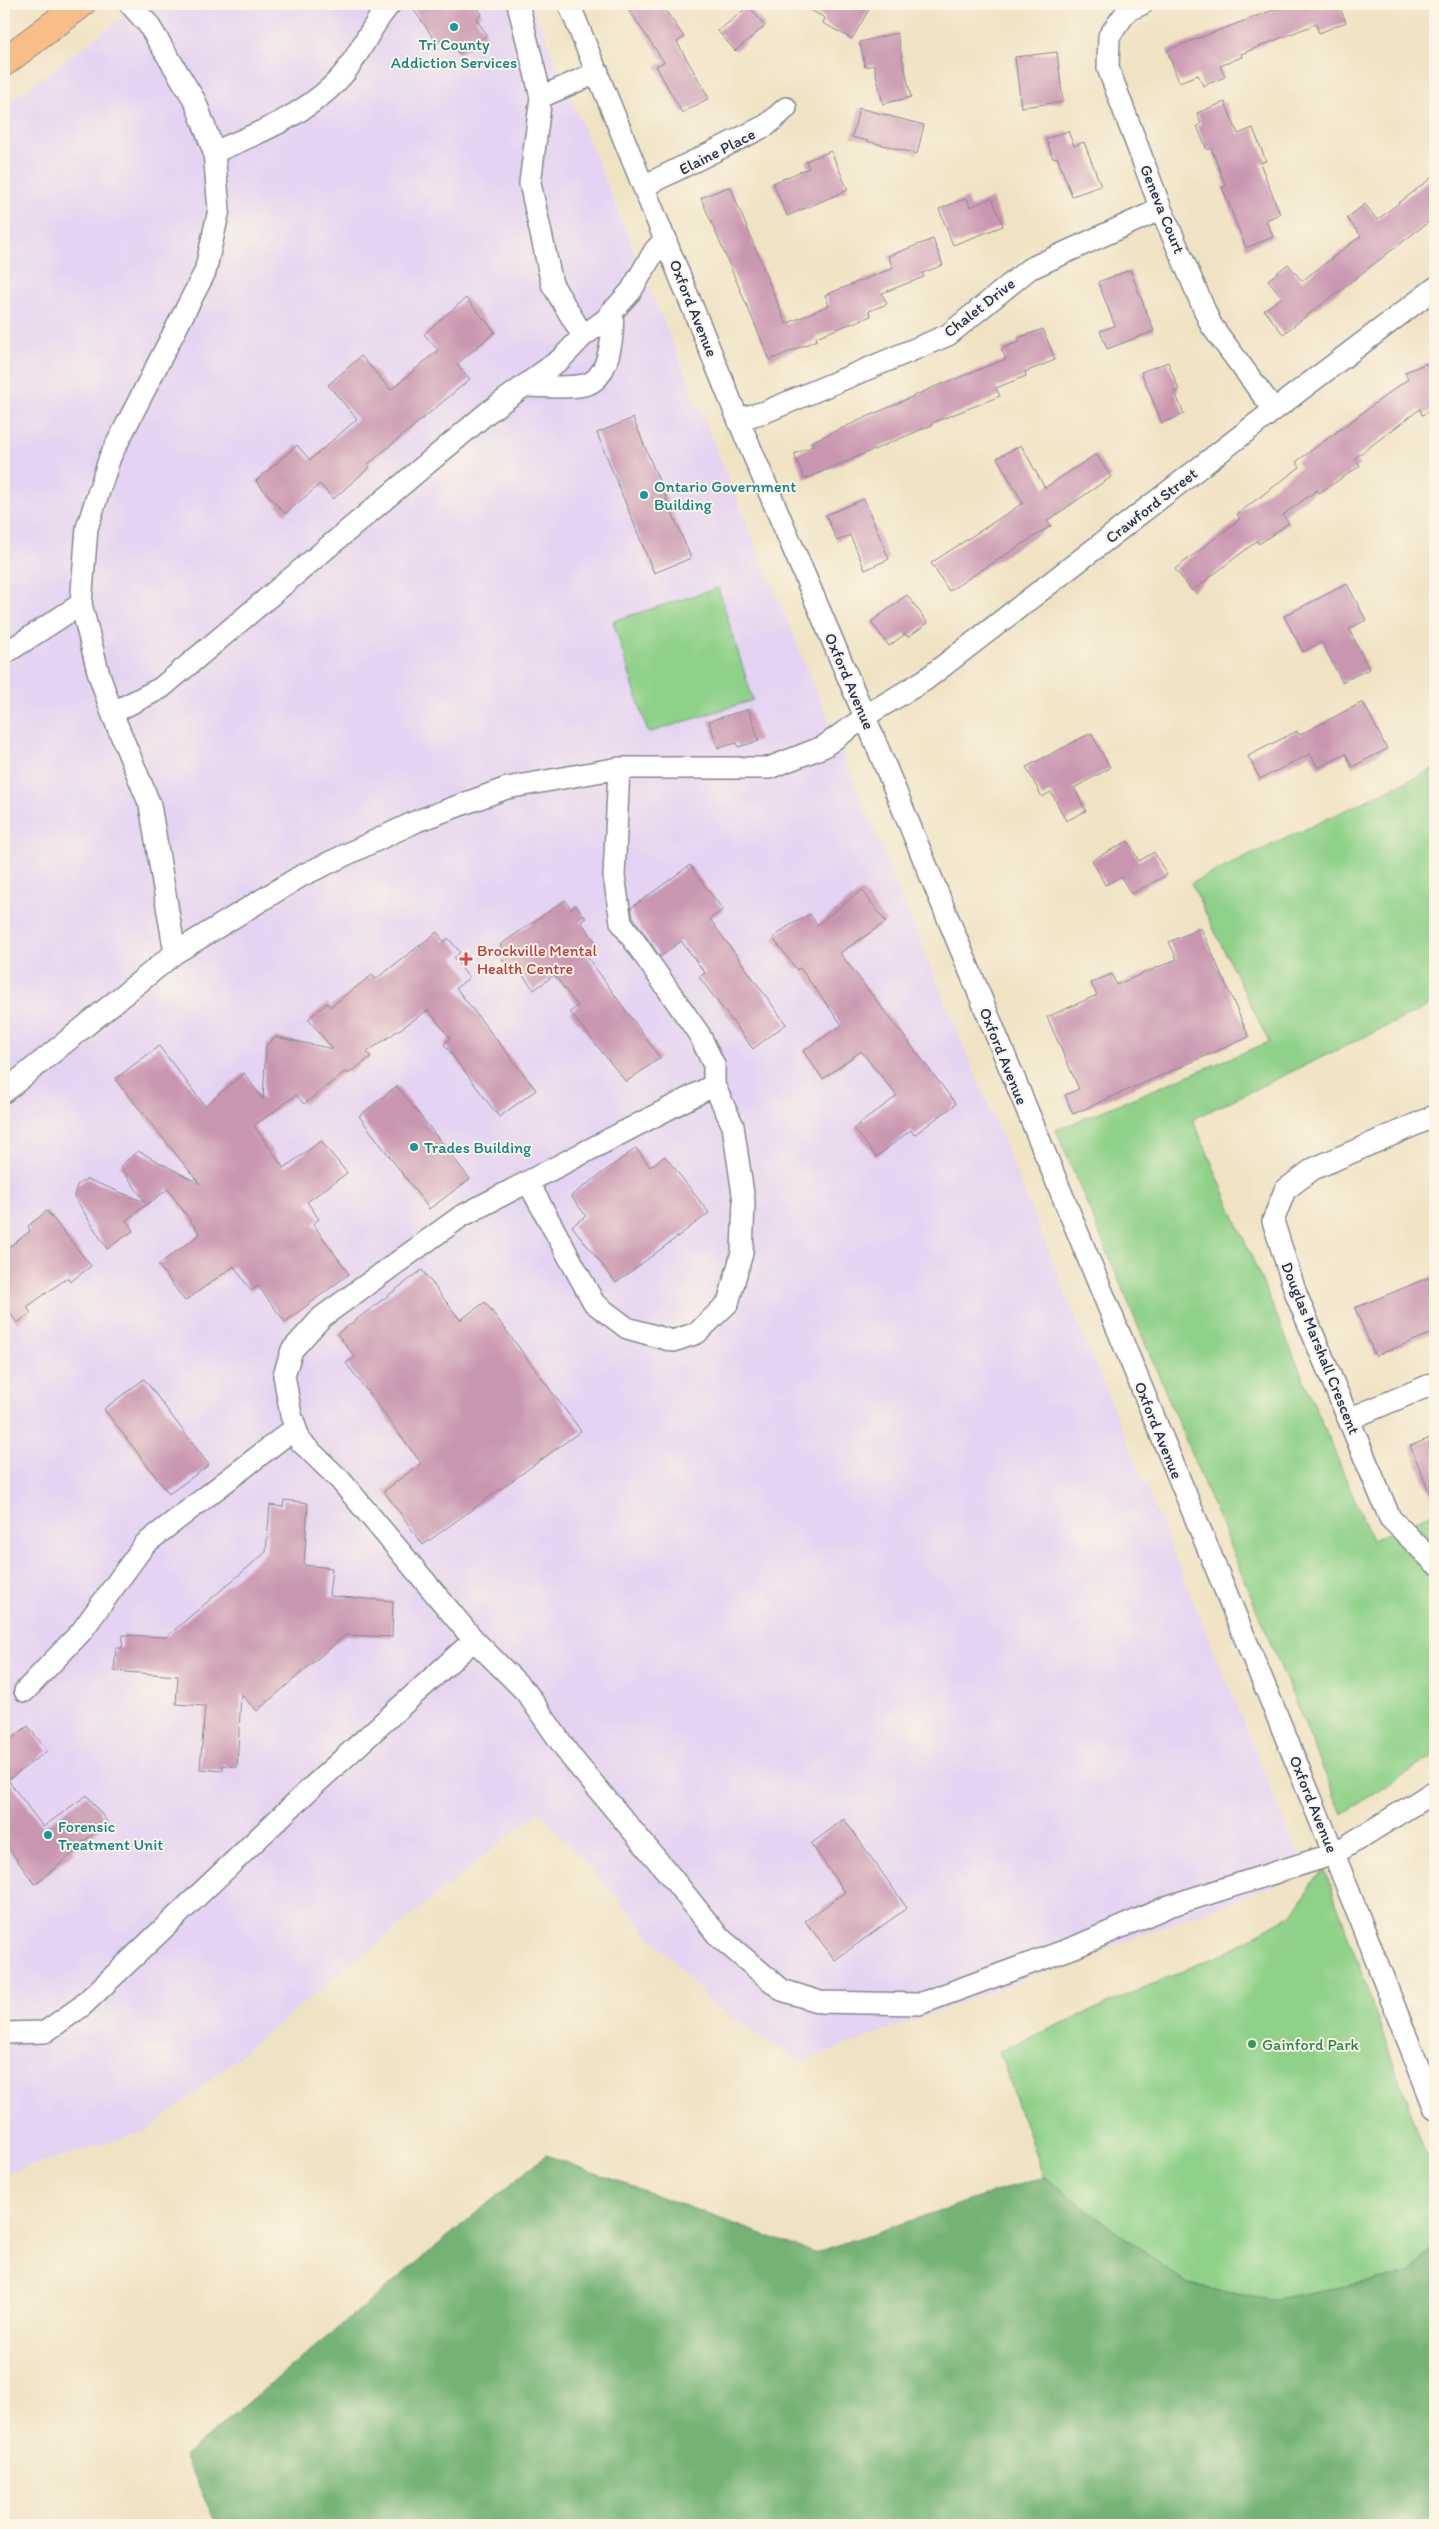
<svg xmlns="http://www.w3.org/2000/svg" width="1439" height="2529" viewBox="0 0 1439 2529" font-family="Itim,sans-serif">
  <style>
    .built { fill: #e4d3f2 }
    .green { fill: #90d189; stroke: #568074 }
    .forest { fill: #74b375; stroke: #48716a }
    .building { fill: #c996b0 }
    .lines { fill: none; stroke-linecap: round; stroke-linejoin: round }
    .minor-casing { stroke: #868991; stroke-width: 24 }
    .major-casing { stroke: #868991; stroke-width: 30 }
    .minor { stroke: #fff; stroke-width: 21 }
    .major { stroke: #f8bd89; stroke-width: 28 }
    .culture-dot { fill: #0f9aa8; stroke: #fcf5e5; stroke-width: 2 }
    .health-dot { fill: #e0444e; stroke: #fcf5e5; stroke-width: 2 }
    .leisure-dot { fill: #2e9e5b; stroke: #fcf5e5; stroke-width: 2 }
    .labels { text-anchor: middle; stroke-width: 4; stroke-linejoin: round; paint-order: stroke }
    .culture-label { font-size: 16px; fill: #0d838f; stroke: #fcf5e5; text-anchor: start }
    .street-label { font-size: 16px; fill: #1b2f5e; stroke: #fcf5e5 }
    .health-label { font-size: 16px; fill: #be3a42; stroke: #fcf5e5; text-anchor: start }
    .leisure-label { font-size: 16px; fill: #27864d; stroke: #fcf5e5; text-anchor: start }
  </style>
  <rect width="100%" height="100%" fill="#fcf5e5"/>
  <filter id="ink" filterUnits="userSpaceOnUse"><feTurbulence type="fractalNoise" baseFrequency=".02" numOctaves="2"/><feDisplacementMap in="SourceGraphic" scale="10" xChannelSelector="R" yChannelSelector="G"/><feConvolveMatrix kernelMatrix="1 2 1 2 8 2 1 2 1" color-interpolation-filters="sRGB"/></filter>
  <filter id="wash" filterUnits="userSpaceOnUse"><feTurbulence type="fractalNoise" baseFrequency=".0096" numOctaves="4" result="noise"/><feDisplacementMap in="SourceGraphic" scale="20" xChannelSelector="R" yChannelSelector="G"/><feGaussianBlur stdDeviation="1.12" result="paint"/><feColorMatrix in="noise" values="0 0 0 0 0 0 0 0 0 0 0 0 0 0 0 0 0 1.4 0 .05"/><feComposite in="paint" operator="in"/></filter>
  <g filter="url(#wash)">
    <rect width="100%" height="100%" fill="#f0e3c4"/>
    <path class="built" d="M 141,4 L 532,4 L 1306,1873 L 799,2063 L 710,2002 L 539,1811 L 149,2130 L 4,2174 L 4,106 Z"/>
    <path class="green" d="M 718,588 L 753,700 L 648,733 L 613,621 Z
      M 1435,768 L 1435,1003 L 1193,1119 L 1372,1540 L 1435,1512 L 1435,1755 L 1342,1814 L 1056,1130 L 1269,1042 L 1191,883 Z
      M 1324,1868 L 1435,2180 L 1435,2247 L 1410,2274 L 1270,2300 L 1188,2285 L 1043,2176 L 999,2051 L 1226,1952 L 1292,1914 Z"/>
    <path class="forest" d="M 546,2155 L 814,2253 L 1043,2176 L 1188,2285 L 1270,2300 L 1410,2274 L 1435,2247 L 1435,2525 L 217,2525 L 184,2456 Z"/>
    <g id="blocks">
      <path class="building" d="M 424,4 L 475,4 L 482,14 L 476,19 L 487,35 L 459,54 L 446,36 L 437,43 L 414,10 Z
        M 638,4 L 661,4 L 684,37 L 677,42 L 709,98 L 682,113 L 656,66 L 664,62 L 629,10 Z
        M 800,4 L 872,4 L 852,39 L 823,23 L 825,18 Z
        M 1289,4 L 1338,4 L 1346,22 L 1319,33 L 1316,24 L 1241,54 L 1242,57 L 1220,66 L 1225,77 L 1203,86 L 1198,75 L 1179,82 L 1167,50 Z
        M 749,6 L 765,26 L 735,51 L 718,31 Z
        M 897,33 L 911,97 L 883,104 L 874,65 L 865,67 L 860,42 Z
        M 1057,52 L 1063,102 L 1021,107 L 1015,57 Z
        M 1225,102 L 1238,134 L 1253,128 L 1266,161 L 1260,163 L 1280,214 L 1266,220 L 1273,237 L 1246,248 L 1222,187 L 1226,186 L 1211,148 L 1207,150 L 1197,126 L 1201,124 L 1197,113 Z
        M 859,108 L 924,125 L 917,154 L 852,137 Z
        M 1068,131 L 1074,146 L 1084,142 L 1101,186 L 1072,196 L 1057,157 L 1053,158 L 1046,139 Z
        M 831,151 L 848,190 L 787,216 L 773,183 L 809,168 L 806,161 Z
        M 1435,175 L 1435,217 L 1283,334 L 1264,310 L 1282,297 L 1268,280 L 1288,264 L 1302,281 L 1361,236 L 1347,218 L 1365,204 L 1377,220 Z
        M 730,186 L 786,324 L 829,305 L 825,295 L 893,268 L 888,256 L 933,239 L 943,265 L 922,273 L 924,277 L 882,293 L 887,304 L 869,311 L 871,316 L 816,337 L 817,340 L 770,360 L 701,198 Z
        M 967,198 L 970,207 L 992,198 L 1003,226 L 953,245 L 939,209 Z
        M 1130,270 L 1154,331 L 1107,349 L 1100,331 L 1115,326 L 1098,282 Z
        M 466,298 L 495,332 L 457,364 L 470,379 L 367,465 L 370,467 L 333,499 L 320,484 L 285,514 L 256,481 L 297,445 L 310,460 L 357,419 L 328,385 L 361,356 L 391,390 L 438,350 L 424,334 Z
        M 1043,329 L 1055,360 L 1025,372 L 1026,376 L 996,388 L 1000,396 L 932,423 L 932,425 L 805,479 L 794,454 L 813,446 L 811,442 L 934,387 L 1006,359 L 1001,349 L 1019,342 L 1018,338 Z
        M 1435,360 L 1435,409 L 1422,415 L 1420,409 L 1355,458 L 1360,466 L 1319,493 L 1317,490 L 1283,515 L 1289,523 L 1259,544 L 1257,541 L 1192,591 L 1175,569 L 1240,519 L 1237,514 L 1300,467 L 1296,462 L 1408,379 L 1405,372 Z
        M 1168,362 L 1179,390 L 1175,392 L 1184,414 L 1162,423 L 1141,372 Z
        M 633,418 L 691,558 L 654,573 L 597,433 Z
        M 1021,445 L 1045,488 L 1096,454 L 1111,477 L 1047,521 L 1051,526 L 949,591 L 931,563 L 1023,503 L 997,458 Z
        M 864,499 L 889,559 L 865,570 L 850,535 L 837,541 L 826,515 Z
        M 1347,584 L 1366,620 L 1349,629 L 1369,669 L 1342,682 L 1322,642 L 1303,652 L 1284,616 Z
        M 907,595 L 928,623 L 908,637 L 905,634 L 889,646 L 871,622 Z
        M 1363,702 L 1387,749 L 1352,767 L 1346,754 L 1318,768 L 1310,754 L 1260,779 L 1248,756 L 1297,731 L 1299,735 Z
        M 749,709 L 759,741 L 738,747 L 737,743 L 718,748 L 709,721 Z
        M 1091,733 L 1110,768 L 1074,788 L 1086,811 L 1066,821 L 1051,792 L 1042,797 L 1026,767 Z
        M 1128,841 L 1139,861 L 1154,852 L 1167,875 L 1131,894 L 1121,877 L 1105,885 L 1092,860 Z
        M 690,865 L 723,910 L 710,919 L 786,1024 L 753,1049 L 699,977 L 705,973 L 681,941 L 660,957 L 633,917 L 631,908 Z
        M 862,890 L 886,922 L 840,953 L 956,1104 L 914,1135 L 911,1130 L 876,1157 L 854,1128 L 897,1096 L 861,1051 L 823,1079 L 803,1051 L 842,1025 L 800,968 L 797,970 L 773,938 L 787,927 L 810,914 L 817,925 Z
        M 565,900 L 571,909 L 576,905 L 586,918 L 581,922 L 597,944 L 584,952 L 660,1058 L 626,1082 L 570,1012 L 578,1006 L 554,975 L 534,990 L 518,969 L 513,973 L 502,959 L 508,956 L 500,945 Z
        M 1201,928 L 1249,1037 L 1073,1114 L 1065,1095 L 1079,1089 L 1047,1017 L 1097,995 L 1091,983 L 1112,974 L 1116,985 L 1177,959 L 1169,942 Z
        M 437,932 L 444,942 L 448,938 L 460,952 L 454,958 L 469,978 L 456,988 L 536,1090 L 499,1117 L 444,1044 L 450,1038 L 428,1010 L 367,1052 L 371,1057 L 348,1074 L 346,1071 L 304,1104 L 296,1095 L 254,1126 L 284,1168 L 321,1141 L 347,1173 L 307,1202 L 319,1219 L 313,1224 L 349,1274 L 285,1322 L 258,1286 L 251,1291 L 234,1266 L 185,1301 L 158,1265 L 200,1234 L 168,1189 L 126,1220 L 133,1231 L 107,1249 L 74,1196 L 77,1185 L 87,1179 L 145,1202 L 120,1166 L 138,1151 L 200,1184 L 115,1079 L 159,1046 L 205,1106 L 244,1073 L 263,1100 L 266,1045 L 276,1037 L 333,1049 L 308,1019 L 327,1003 L 330,1007 L 372,975 L 376,979 Z
        M 397,1086 L 470,1179 L 429,1209 L 359,1116 Z
        M 636,1148 L 650,1167 L 665,1156 L 709,1213 L 616,1283 L 572,1226 L 586,1216 L 571,1196 Z
        M 47,1211 L 91,1266 L 70,1282 L 67,1278 L 27,1307 L 31,1313 L 17,1323 L 4,1304 L 4,1251 L 30,1231 L 28,1226 Z
        M 422,1270 L 460,1320 L 485,1302 L 581,1431 L 423,1545 L 384,1491 L 421,1463 L 346,1363 L 355,1357 L 337,1334 Z
        M 1435,1275 L 1435,1332 L 1375,1356 L 1355,1308 Z
        M 144,1379 L 209,1465 L 169,1494 L 104,1409 Z
        M 1435,1436 L 1435,1505 L 1410,1446 Z
        M 284,1500 L 308,1503 L 304,1565 L 332,1568 L 329,1596 L 393,1601 L 392,1637 L 345,1635 L 257,1711 L 241,1694 L 237,1767 L 223,1765 L 223,1771 L 200,1769 L 205,1706 L 176,1704 L 178,1676 L 114,1671 L 116,1648 L 122,1648 L 123,1635 L 166,1637 L 266,1552 L 270,1505 L 283,1507 Z
        M 28,1726 L 47,1751 L 8,1780 L 43,1827 L 87,1795 L 108,1823 L 73,1849 L 75,1852 L 35,1884 L 4,1843 L 4,1744 Z
        M 844,1819 L 907,1908 L 835,1960 L 805,1921 L 845,1892 L 811,1844 Z"/>
    </g>
  </g>
  <g filter="url(#ink)">
    <use href="#blocks" fill-opacity="0" stroke="#868991" stroke-width="1"/>
    <g class="lines">
      <g class="minor-casing">
        <path id="minor" d="M 130,4 L 148,24 L 195,101 L 214,152 L 219,210 L 205,272 L 110,457 L 87,528 L 81,604 L 98,671 L 112,713 L 150,805 L 175,953
          M 518,4 L 541,97 L 530,183 L 552,284 L 583,336
          M 569,4 L 738,419 L 865,717 L 1334,1854 L 1435,2109
          M 1142,4 L 1128,10 L 1109,36 L 1108,68 L 1161,209 L 1211,325 L 1274,410
          M 541,97 L 598,72
          M 214,152 C 260,133 314,111 346,71 C 362,50 372,24 390,4
          M 644,186 L 767,125 L 786,108
          M 525,386 C 544,386 566,389 584,385 C 610,380 614,333 612,311
          M 738,419 L 765,412 L 948,335 L 1029,269 L 1161,209
          M 4,654 L 81,604
          M 112,713 L 161,688 L 487,413 L 561,359 L 583,336 L 605,320 L 631,291 L 655,250 L 666,239
          M 619,768 L 614,876 L 621,922 L 699,1034 L 714,1065 L 714,1085 L 460,1217 L 322,1317 L 292,1350 L 284,1375 L 291,1415 L 300,1441 L 341,1481 L 474,1640 L 526,1692 L 571,1757 L 673,1879 L 719,1937 L 782,1990 L 820,2002 L 919,2004 L 1075,1947 L 1169,1906 L 1334,1854 L 1435,1791
          M 4,1092 L 175,953 L 301,876 L 417,821 L 507,788 L 619,768 L 769,768 L 823,747 L 875,710 L 925,680 L 1274,410 L 1435,288
          M 1435,1116 L 1313,1169 L 1285,1190 L 1273,1221 L 1296,1294 L 1390,1518 L 1435,1563
          M 528,1182 L 594,1303 L 627,1328 L 673,1341 L 697,1333 L 728,1303 L 742,1253 L 744,1201 L 733,1126 L 714,1085
          M 1349,1419 L 1435,1383
          M 25,1691 L 81,1632 L 145,1544 L 295,1428
          M 4,2033 L 45,2032 L 82,2006 L 310,1789 L 474,1640"/>
      </g>
      <g class="major-casing">
        <path id="major" d="M 4,62 L 81,4"/>
      </g>
      <use href="#minor" class="minor"/>
      <use href="#major" class="major"/>
    </g>
  </g>
  <g class="culture-dot">
    <circle cx="454" cy="27" r="5"/>
    <circle cx="644" cy="495" r="5"/>
    <circle cx="414" cy="1147" r="5"/>
    <circle cx="48" cy="1835" r="5"/>
  </g>
  <path class="health-dot" d="M463.5 951.5h5v5h5v5h-5v5h-5v-5h-5v-5h5z"/>
  <circle class="leisure-dot" cx="1252" cy="2044" r="5"/>
  <g class="labels">
    <g class="culture-label">
      <text x="454" y="50" text-anchor="middle">Tri County<tspan x="454" dy="18">Addiction Services</tspan></text>
      <text x="654" y="492">Ontario Government<tspan x="654" dy="18">Building</tspan></text>
      <text x="424" y="1153">Trades Building</text>
      <text x="58" y="1832">Forensic<tspan x="58" dy="18">Treatment Unit</tspan></text>
    </g>
    <g class="street-label">
      <text transform="translate(717 151) rotate(-27)" y="6">Elaine Place</text>
      <text transform="translate(1163 209) rotate(68)" y="6">Geneva Court</text>
      <text transform="translate(979 307) rotate(-38)" y="6">Chalet Drive</text>
      <text transform="translate(694 308) rotate(68)" y="6">Oxford Avenue</text>
      <text transform="translate(1151 505) rotate(-38)" y="6">Crawford Street</text>
      <text transform="translate(850 681) rotate(67)" y="6">Oxford Avenue</text>
      <text transform="translate(1004 1056) rotate(68)" y="6">Oxford Avenue</text>
      <text transform="translate(1321 1348) rotate(68)" y="6">Douglas Marshall Crescent</text>
      <text transform="translate(1159 1430) rotate(68)" y="6">Oxford Avenue</text>
      <text transform="translate(1314 1804) rotate(68)" y="6">Oxford Avenue</text>
    </g>
    <g class="health-label">
      <text x="477" y="956">Brockville Mental<tspan x="477" dy="18">Health Centre</tspan></text>
    </g>
    <g class="leisure-label">
      <text x="1262" y="2050">Gainford Park</text>
    </g>
  </g>
  <rect width="1439" height="2529" fill="none" stroke="#fcf5e5" stroke-width="20"/>
</svg>
